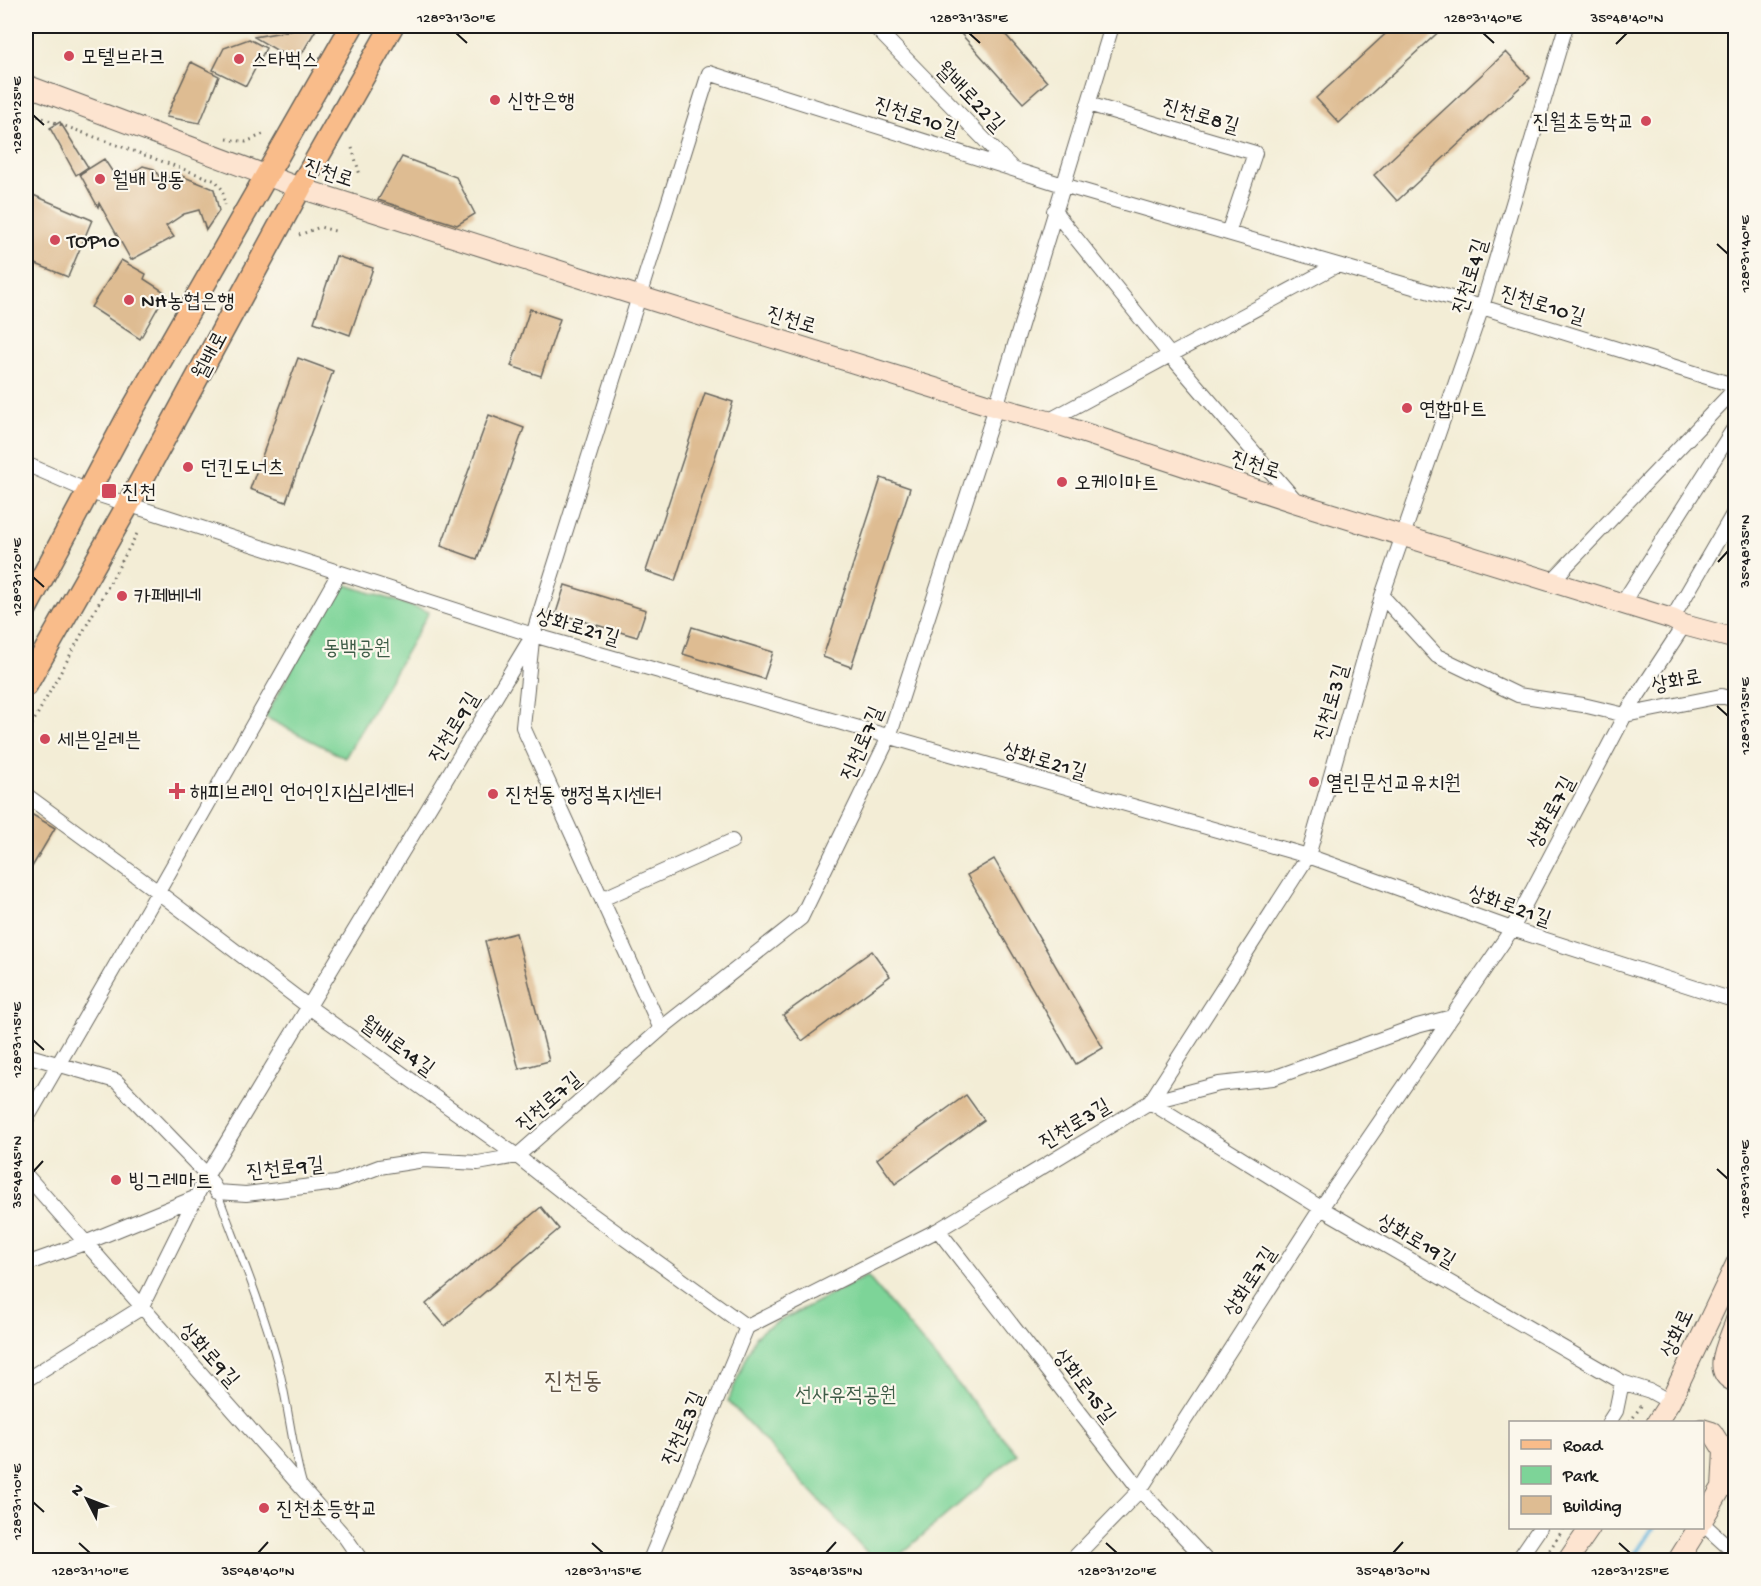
<svg xmlns="http://www.w3.org/2000/svg" width="1761" height="1586" viewBox="0 0 1761 1586" font-family="'Gochi Hand','Poor Story',sans-serif">
  <style>
    .green { fill: #7dd498; stroke: #4c785a; stroke-width: 1.5 }
    .lines { fill: none; stroke-linecap: round; stroke-linejoin: round }
    .stream { stroke: #5eb1da; stroke-width: 5 }
    .building { fill: #debc92 }
    .lane-casing { stroke: #67655d; stroke-width: 9 }
    .street-casing { stroke: #67655d; stroke-width: 16 }
    .secondary-casing { stroke: #67655d; stroke-width: 22 }
    .primary-casing { stroke: #67655d; stroke-width: 25 }
    .path { stroke: #67655d; stroke-width: 3; stroke-dasharray: 1.5 4.5; stroke-linecap: butt }
    .lane { stroke: #fff; stroke-width: 7 }
    .street { stroke: #fff; stroke-width: 14 }
    .secondary { stroke: #fde4d0; stroke-width: 20 }
    .primary { stroke: #f9bc8a; stroke-width: 22 }
    .ticks { fill: none; stroke: #1c1c1c; stroke-width: 2 }
    .poi-dot { fill: #d1495b; stroke: #fbf7ec; stroke-width: 2 }
    .labels { text-anchor: middle; stroke-width: 4.5; stroke-linejoin: round; paint-order: stroke }
    .poi-label { font-size: 21px; fill: #1c1c1c; stroke: #fbf7ec; text-anchor: start }
    .street-label { font-size: 21px; fill: #1c1c1c; stroke: #fbf7ec }
    .park-label { font-size: 21px; fill: #3e5c47; stroke: #fbf7ec }
    .quarter-label { font-size: 24px; fill: #605445; stroke: #fbf7ec }
    .neatline { fill: none; stroke: #1c1c1c; stroke-width: 2 }
    .ticks-label { font-size: 15px; text-anchor: middle; fill: #1c1c1c }
  </style>
  <rect width="100%" height="100%" fill="#fbf7ec"/>
  <filter id="ink" filterUnits="userSpaceOnUse"><feTurbulence type="fractalNoise" baseFrequency=".0167" numOctaves="2"/><feDisplacementMap in="SourceGraphic" scale="12" xChannelSelector="R" yChannelSelector="G"/><feConvolveMatrix kernelMatrix="1 2 1 2 8 2 1 2 1" color-interpolation-filters="sRGB"/></filter>
  <filter id="wash" filterUnits="userSpaceOnUse"><feTurbulence type="fractalNoise" baseFrequency=".008" numOctaves="4" result="noise"/><feDisplacementMap in="SourceGraphic" scale="24" xChannelSelector="R" yChannelSelector="G"/><feGaussianBlur stdDeviation="1.35" result="paint"/><feColorMatrix in="noise" values="0 0 0 0 0 0 0 0 0 0 0 0 0 0 0 0 0 1.4 0 .05"/><feComposite in="paint" operator="in"/></filter>
  <g filter="url(#wash)">
    <rect width="100%" height="100%" fill="#f3edd6"/>
    <path class="green" d="M 341,583 L 429,612 L 345,758 L 265,717 Z
      M 867,1276 L 1017,1454 L 894,1560 L 874,1560 L 728,1401 L 755,1337 L 766,1328 Z"/>
    <g class="lines">
      <path class="stream" d="M 1632,1560 L 1653,1528"/>
    </g>
    <g id="blocks">
      <path class="building" d="M 318,26 L 297,62 L 254,37 Z
        M 954,26 L 998,26 L 1047,82 L 1023,103 Z
        M 1394,26 L 1445,26 L 1339,123 L 1316,98 Z
        M 249,39 L 266,48 L 246,86 L 213,70 L 224,48 Z
        M 1506,52 L 1530,78 L 1397,201 L 1374,175 Z
        M 191,62 L 219,76 L 200,123 L 166,117 Z
        M 60,122 L 88,167 L 76,175 L 50,128 Z
        M 402,157 L 456,177 L 475,214 L 457,225 L 378,200 Z
        M 104,159 L 119,182 L 143,166 L 154,169 L 165,185 L 172,172 L 214,189 L 219,211 L 206,230 L 199,210 L 184,214 L 166,226 L 174,237 L 131,260 L 99,203 L 98,207 L 80,174 Z
        M 26,192 L 92,220 L 68,277 L 26,260 Z
        M 336,256 L 373,268 L 350,335 L 314,322 Z
        M 121,260 L 146,274 L 144,279 L 166,293 L 140,339 L 91,307 Z
        M 530,309 L 560,319 L 541,376 L 511,366 Z
        M 298,358 L 333,371 L 286,502 L 250,489 Z
        M 705,393 L 733,402 L 675,581 L 646,571 Z
        M 489,415 L 524,428 L 477,559 L 441,546 Z
        M 881,478 L 910,488 L 851,667 L 823,657 Z
        M 565,585 L 646,610 L 637,637 L 556,613 Z
        M 692,627 L 773,652 L 764,679 L 683,654 Z
        M 26,811 L 55,828 L 26,877 Z
        M 994,859 L 1103,1048 L 1076,1064 L 967,875 Z
        M 516,933 L 549,1061 L 519,1069 L 485,941 Z
        M 872,951 L 890,976 L 802,1041 L 783,1015 Z
        M 966,1095 L 984,1120 L 895,1184 L 877,1159 Z
        M 541,1207 L 559,1229 L 445,1326 L 426,1304 Z"/>
    </g>
  </g>
  <g filter="url(#ink)">
    <use href="#blocks" fill-opacity="0" stroke="#67655d" stroke-width="1.5"/>
    <g class="lines">
      <g class="lane-casing">
        <path id="lane" d="M 217,1192 C 238,1248 261,1303 277,1361 C 288,1401 291,1442 302,1482"/>
      </g>
      <g class="street-casing">
        <path id="street" d="M 874,26 L 1011,167
          M 1088,104 L 1255,153 L 1228,233
          M 1054,211 L 1171,356 L 1297,502
          M 1048,421 L 1337,265
          M 26,464 L 90,492 L 533,635 L 1308,856 L 1512,929 L 1736,1001
          M 1551,582 L 1736,388
          M 1382,596 L 1437,656 L 1518,695 L 1583,705 L 1625,715 L 1721,696 L 1736,700
          M 1622,604 L 1736,425
          M 1672,619 L 1736,509
          M 532,640 L 523,727 L 661,1029
          M 26,795 L 158,892 L 309,1007 L 517,1156 L 580,1206 L 747,1327
          M 602,899 L 732,841
          M 26,1055 L 116,1081 L 207,1175 L 217,1192 L 246,1194 L 336,1183 L 379,1167 L 424,1160 L 478,1163 L 517,1156 L 668,1023 L 801,918 L 889,737 L 996,407 L 1112,26
          M 1150,1102 L 1321,1208 L 1622,1382 L 1650,1391 L 1670,1402
          M 1150,1102 L 1219,1084 L 1273,1078 L 1417,1026 L 1452,1017
          M 26,1120 L 158,892 L 339,573
          M 26,1175 L 345,1537 L 361,1560
          M 938,1230 L 1140,1490 L 1206,1560
          M 26,1264 L 85,1243 L 197,1197
          M 26,1380 L 141,1308 L 207,1175 L 533,635 L 709,73 L 1063,185 L 1482,307 L 1736,386
          M 1609,1422 L 1616,1411 L 1622,1382
          M 1702,1523 L 1736,1554
          M 650,1560 L 747,1327 L 938,1230 L 1150,1102 L 1308,856 L 1382,596 L 1482,307 L 1566,26
          M 1072,1560 L 1140,1490 L 1321,1208 L 1512,929 L 1625,715 L 1684,625
          M 1518,1560 L 1540,1528"/>
      </g>
      <g class="secondary-casing">
        <path id="secondary" d="M 26,85 L 300,188 L 638,296 L 996,407 L 1048,421 L 1297,503 L 1672,619 L 1684,625 L 1736,639
          M 1736,1320 C 1731,1338 1708,1374 1736,1382
          M 1657,1422 L 1670,1402 L 1736,1264
          M 1702,1429 L 1712,1432 L 1724,1451 L 1722,1488
          M 1702,1521 L 1728,1477
          M 1568,1560 L 1590,1528
          M 1678,1560 L 1698,1528"/>
      </g>
      <g class="primary-casing">
        <path id="primary" d="M 26,608 L 127,419 L 352,26
          M 26,685 L 128,505 L 300,188 L 392,26"/>
      </g>
      <path class="path" d="M 26,112 L 216,181 L 222,189 L 225,205
        M 227,139 L 246,142 L 266,133
        M 352,148 L 360,175
        M 299,235 L 320,227 L 335,231
        M 26,735 L 138,532
        M 1630,1422 L 1643,1403
        M 1543,1560 L 1564,1528"/>
      <use href="#lane" class="lane"/>
      <use href="#street" class="street"/>
      <use href="#secondary" class="secondary"/>
      <use href="#primary" class="primary"/>
    </g>
  </g>
  <path class="ticks" d="M 456,33 L 467,43M 969,33 L 980,43M 1483,33 L 1494,43M 1616,44 L 1627,33M 33,115 L 44,125M 1717,244 L 1728,254M 1718,562 L 1728,551M 33,577 L 44,587M 1717,706 L 1728,716M 33,1040 L 44,1050M 1717,1169 L 1728,1179M 33,1172 L 43,1161M 33,1502 L 44,1512M 79,1543 L 90,1553M 592,1543 L 603,1553M 1106,1543 L 1117,1553M 1619,1543 L 1630,1553M 258,1553 L 268,1542M 826,1553 L 836,1542M 1393,1553 L 1403,1542"/>
  <g class="poi-dot">
    <circle cx="69" cy="56" r="6"/>
    <circle cx="239" cy="59" r="6"/>
    <circle cx="495" cy="100" r="6"/>
    <circle cx="1646" cy="121" r="6"/>
    <circle cx="100" cy="179" r="6"/>
    <circle cx="55" cy="240" r="6"/>
    <circle cx="129" cy="300" r="6"/>
    <circle cx="1407" cy="408" r="6"/>
    <circle cx="188" cy="467" r="6"/>
    <circle cx="1062" cy="482" r="6"/>
    <rect x="101" y="483" width="16" height="16" rx="3"/>
    <circle cx="122" cy="596" r="6"/>
    <circle cx="45" cy="739" r="6"/>
    <circle cx="1314" cy="782" r="6"/>
    <path d="M174 782h6v6h6v6h-6v6h-6v-6h-6v-6h6z"/>
    <circle cx="493" cy="794" r="6"/>
    <circle cx="116" cy="1180" r="6"/>
    <circle cx="264" cy="1508" r="6"/>
  </g>
  <g class="labels">
    <g class="poi-label">
      <text x="81" y="63">모텔브라크</text>
      <text x="251" y="66">스타벅스</text>
      <text x="507" y="107">신한은행</text>
      <text x="1634" y="128" text-anchor="end">진월초등학교</text>
      <text x="112" y="186">월배 냉동</text>
      <text x="67" y="247">TOP10</text>
      <text x="141" y="307">NH농협은행</text>
      <text x="1419" y="415">연합마트</text>
      <text x="200" y="474">던킨도너츠</text>
      <text x="1074" y="489">오케이마트</text>
      <text x="122" y="498">진천</text>
      <text x="134" y="603">카페베네</text>
      <text x="57" y="746">세븐일레븐</text>
      <text x="1326" y="789">열린문선교유치원</text>
      <text x="190" y="798">해피브레인 언어인지심리센터</text>
      <text x="505" y="801">진천동 행정복지센터</text>
      <text x="128" y="1187">빙그레마트</text>
      <text x="276" y="1515">진천초등학교</text>
    </g>
    <g class="street-label">
      <text transform="translate(971 96) rotate(46)" y="7">월배로22길</text>
      <text transform="translate(1201 115) rotate(16)" y="7">진천로8길</text>
      <text transform="translate(917 116) rotate(18)" y="7">진천로10길</text>
      <text transform="translate(329 172) rotate(18)" y="7">진천로</text>
      <text transform="translate(1469 276) rotate(-73)" y="7">진천로4길</text>
      <text transform="translate(1543 304) rotate(17)" y="7">진천로10길</text>
      <text transform="translate(792 319) rotate(17)" y="7">진천로</text>
      <text transform="translate(209 355) rotate(-62)" y="7">월배로</text>
      <text transform="translate(1256 464) rotate(18)" y="7">진천로</text>
      <text transform="translate(578 626) rotate(16)" y="7">상화로21길</text>
      <text transform="translate(1676 680) rotate(-11)" y="7">상화로</text>
      <text transform="translate(1330 702) rotate(-74)" y="7">진천로3길</text>
      <text transform="translate(453 727) rotate(-59)" y="7">진천로9길</text>
      <text transform="translate(861 743) rotate(-67)" y="7">진천로7길</text>
      <text transform="translate(1045 760) rotate(16)" y="7">상화로21길</text>
      <text transform="translate(1550 812) rotate(-62)" y="7">상화로7길</text>
      <text transform="translate(1510 905) rotate(19)" y="7">상화로21길</text>
      <text transform="translate(398 1045) rotate(36)" y="7">월배로14길</text>
      <text transform="translate(548 1101) rotate(-41)" y="7">진천로7길</text>
      <text transform="translate(1074 1123) rotate(-31)" y="7">진천로3길</text>
      <text transform="translate(285 1167) rotate(-6)" y="7">진천로9길</text>
      <text transform="translate(1417 1240) rotate(30)" y="7">상화로19길</text>
      <text transform="translate(1249 1281) rotate(-57)" y="7">상화로7길</text>
      <text transform="translate(1676 1333) rotate(-65)" y="7">상화로</text>
      <text transform="translate(210 1354) rotate(48)" y="7">상화로9길</text>
      <text transform="translate(1085 1385) rotate(52)" y="7">상화로15길</text>
      <text transform="translate(682 1428) rotate(-67)" y="7">진천로3길</text>
    </g>
    <g class="park-label">
      <text x="357" y="654">동백공원</text>
      <text x="846" y="1401">선사유적공원</text>
    </g>
    <g class="quarter-label">
      <text x="573" y="1388">진천동</text>
    </g>
  </g>
  <rect width="1761" height="1586" fill="none" stroke="#fbf7ec" stroke-width="66"/>
  <rect x="1509" y="1421" width="195" height="108" fill="#fbf7ec" stroke="#a29f99" stroke-width="1.5"/>
  <rect x="1521" y="1440" width="30" height="9" fill="#f9bc8a" stroke="#a29f99" stroke-width="1.5"/>
  <text x="1563" y="1451" font-size="18" fill="#1c1c1c">Road</text>
  <rect x="1521" y="1466" width="30" height="18" fill="#7dd498" stroke="#a29f99" stroke-width="1.5"/>
  <text x="1563" y="1481" font-size="18" fill="#1c1c1c">Park</text>
  <rect x="1521" y="1496" width="30" height="18" fill="#debc92" stroke="#a29f99" stroke-width="1.5"/>
  <text x="1563" y="1511" font-size="18" fill="#1c1c1c">Building</text>
  <g transform="translate(87 1499) rotate(312)" stroke="#fbf7ec" stroke-width="4.5" paint-order="stroke">
  <path d="M0-4.5L10 22L0 15L-10 22Z" fill="#1c1c1c"/>
  <text y="-9" font-size="16" font-weight="bold" text-anchor="middle" fill="#1c1c1c">N</text>
  </g>
  <rect x="33" y="33" width="1695" height="1520" class="neatline"/>
  <g class="ticks-label">
    <text x="456" y="22">128°31'30"E</text>
    <text x="969" y="22">128°31'35"E</text>
    <text x="1483" y="22">128°31'40"E</text>
    <text x="1627" y="22">35°48'40"N</text>
    <text transform="translate(16 115) rotate(-90)" y="5">128°31'25"E</text>
    <text transform="translate(1744 254) rotate(-90)" y="5">128°31'40"E</text>
    <text transform="translate(1744 551) rotate(-90)" y="5">35°48'35"N</text>
    <text transform="translate(16 577) rotate(-90)" y="5">128°31'20"E</text>
    <text transform="translate(1744 716) rotate(-90)" y="5">128°31'35"E</text>
    <text transform="translate(16 1040) rotate(-90)" y="5">128°31'15"E</text>
    <text transform="translate(16 1172) rotate(-90)" y="5">35°48'45"N</text>
    <text transform="translate(1744 1179) rotate(-90)" y="5">128°31'30"E</text>
    <text transform="translate(16 1502) rotate(-90)" y="5">128°31'10"E</text>
    <text x="90" y="1575">128°31'10"E</text>
    <text x="258" y="1575">35°48'40"N</text>
    <text x="603" y="1575">128°31'15"E</text>
    <text x="826" y="1575">35°48'35"N</text>
    <text x="1117" y="1575">128°31'20"E</text>
    <text x="1393" y="1575">35°48'30"N</text>
    <text x="1630" y="1575">128°31'25"E</text>
  </g>
</svg>
